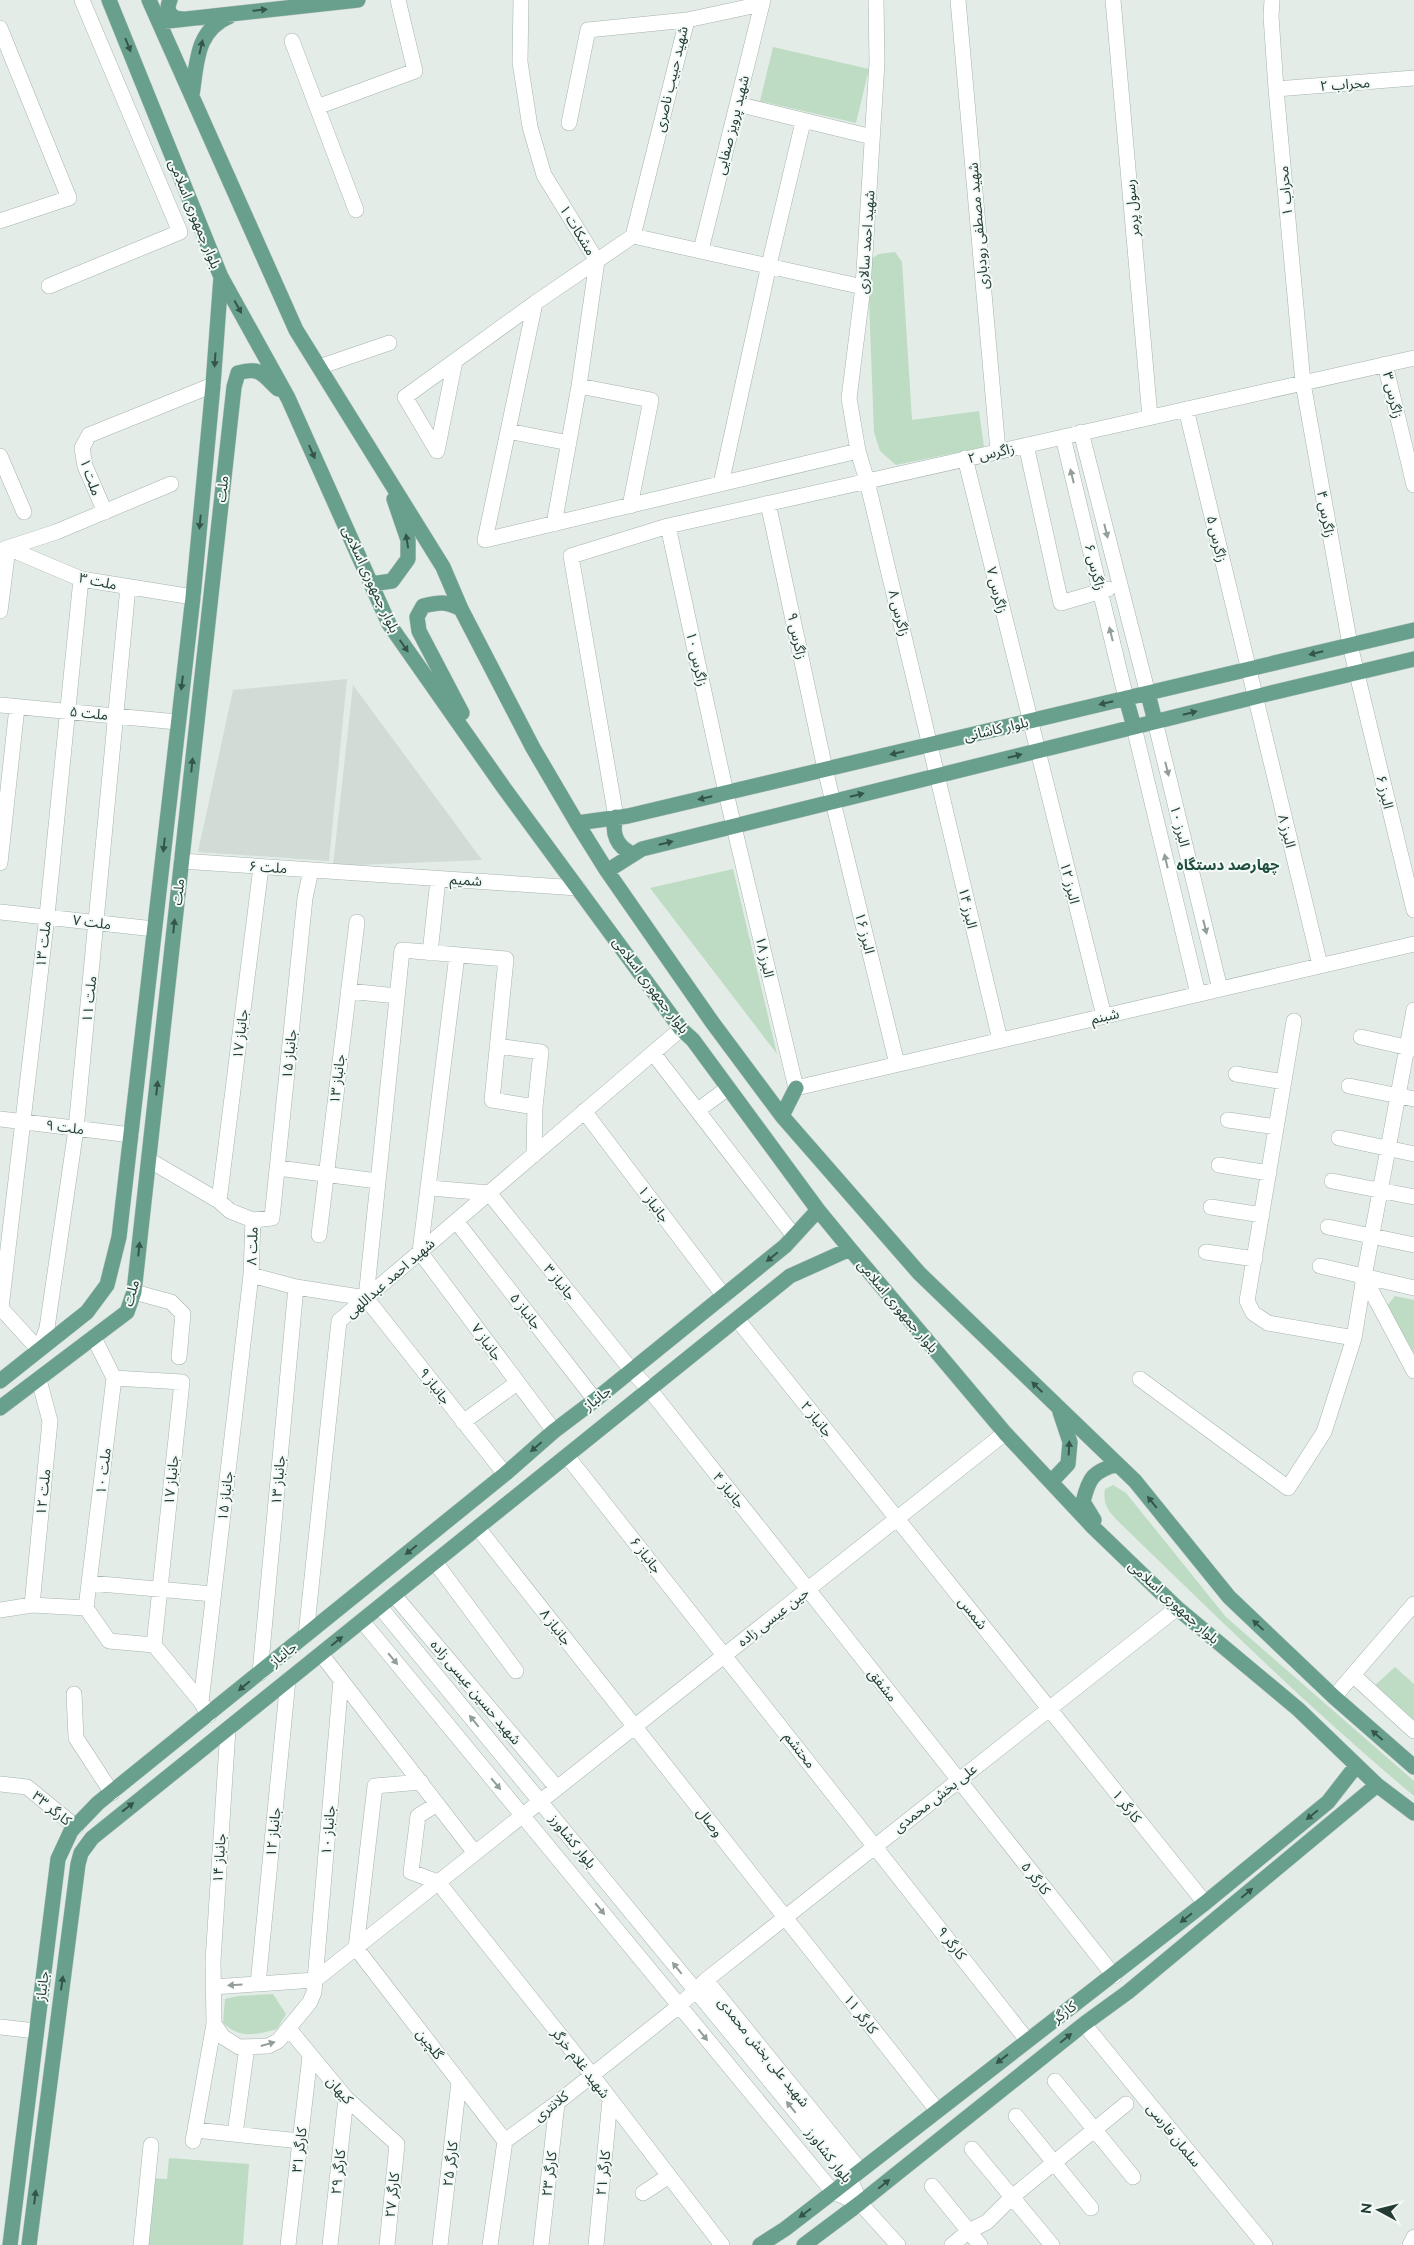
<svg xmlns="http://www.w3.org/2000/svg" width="1414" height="2245" viewBox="0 0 1414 2245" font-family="Raleway,'Noto Sans Arabic',sans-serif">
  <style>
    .built { fill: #d1dcd6 }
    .green { fill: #bddcc3 }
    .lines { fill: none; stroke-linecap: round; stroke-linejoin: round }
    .minor-casing { stroke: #a6b4ae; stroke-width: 16 }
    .major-casing { stroke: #c1c9c6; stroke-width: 16 }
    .minor { stroke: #fff; stroke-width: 15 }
    .major { stroke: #69a08d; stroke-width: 15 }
    .oneway { fill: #34564a }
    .oneway2 { fill: #919e9a }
    .labels { text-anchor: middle; stroke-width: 4; stroke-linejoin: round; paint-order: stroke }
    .street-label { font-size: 14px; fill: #233d34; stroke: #f3f9f6 }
    .neighbourhood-label { font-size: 15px; font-weight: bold; fill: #204e3f; stroke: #f3f9f6 }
  </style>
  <rect width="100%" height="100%" fill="#e3ece7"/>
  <path class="built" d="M 347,679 L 329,861 L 198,852 L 233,690 Z
    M 353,685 L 482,860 L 333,866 Z"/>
  <path class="green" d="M 773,47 L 869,69 L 856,123 L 760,101 Z
    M 895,252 L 902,262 L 912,420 L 979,411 L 984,447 L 896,465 L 880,451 L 874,432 L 868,273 L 869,260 L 879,254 Z
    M 733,869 L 777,1054 L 650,888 Z
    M 1395,1296 L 1414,1300 L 1414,1353 L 1387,1306 Z
    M 1113,1485 L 1126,1493 L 1226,1617 L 1414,1781 L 1414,1796 C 1312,1711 1218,1618 1123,1526 C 1111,1514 1102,1507 1105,1489 Z
    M 1395,1667 L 1414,1684 L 1414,1728 L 1371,1689 Z
    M 273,1994 L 286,2014 L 277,2029 C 255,2035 241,2039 223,2023 L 225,1999 L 238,1996 Z
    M 169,2158 L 249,2164 L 243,2245 L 144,2245 L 149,2178 L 167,2179 Z"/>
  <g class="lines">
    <g class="minor-casing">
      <path id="minor" d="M 521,0 L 520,62 L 530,127 L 544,175 L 597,261 L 579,386 L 554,524
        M 876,0 L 877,62 L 863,287 L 849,398 L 858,451 L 867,481 L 1000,1040
        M 958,0 L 998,451
        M 1113,0 L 1150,417
        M 1272,0 L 1271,16 L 1276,89 L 1303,383 L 1350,645 L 1414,910
        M 687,20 L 762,4
        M 0,28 L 69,198 L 0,221
        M 292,41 L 356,210
        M 1276,89 L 1414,78
        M 737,104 L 872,137
        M 317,107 L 415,71 L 398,0
        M 569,123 L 588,30 L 687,20 L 633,236
        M 701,250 L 763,0
        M 49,286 L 180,232 L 82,0
        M 535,303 L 485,540 L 858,451
        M 455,361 L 437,451 L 405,397 L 535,303 L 633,236 L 863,287
        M 1385,364 L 1414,485
        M 319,367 L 389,343
        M 579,386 L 651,400 L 630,506
        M 1186,409 L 1320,965
        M 508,431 L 569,443
        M 1081,432 L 1148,694
        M 1063,437 L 1126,698
        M 1026,445 L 1061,603 L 1108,589
        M 0,456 L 24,512
        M 965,458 L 1104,1016
        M 721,484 L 769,265 L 803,122
        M 768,503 L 825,769 L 897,1064
        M 105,512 L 85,466 L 82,448 L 89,435 L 213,385
        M 668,526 L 726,793 L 796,1088 L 1414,944
        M 4,549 L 56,532 L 171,484
        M 0,611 L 8,548 L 81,579 L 193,597
        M 0,705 L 177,722
        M 1155,721 L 1220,989
        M 1134,727 L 1198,994
        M 616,817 L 571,556 L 668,526 L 1414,358
        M 181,861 L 578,888
        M 0,863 L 17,707
        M 0,912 L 154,929
        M 430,953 L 438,879
        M 457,955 L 420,1252 L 554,1431
        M 348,991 L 397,996
        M 1414,1010 L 1364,1277 L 1414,1371
        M 1294,1021 L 1247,1301 L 1253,1313 L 1268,1323 L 1354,1338
        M 1361,1037 L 1414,1049
        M 497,1046 L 541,1052 L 535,1107
        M 653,1053 L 794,1236
        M 1236,1074 L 1284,1082
        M 1349,1086 L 1414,1099
        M 698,1110 L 728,1088
        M 584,1111 L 724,1296
        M 0,1119 L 131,1135
        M 1228,1120 L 1276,1127
        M 1339,1138 L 1414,1154
        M 149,1160 L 219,1201 L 230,1211 L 253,1220 L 251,1275 L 296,1287 L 366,1298
        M 1219,1165 L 1269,1173
        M 278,1168 L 377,1181
        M 1332,1181 L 1414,1197
        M 430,1188 L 489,1193 L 632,1371 L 650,1390 L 1114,1976
        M 219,1201 L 261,867
        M 1211,1207 L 1262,1215
        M 253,1220 L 272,1218 L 305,898 L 311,870
        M 456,1221 L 595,1400
        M 1328,1227 L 1414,1245
        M 319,1235 L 357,922
        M 1206,1252 L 1255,1259
        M 1320,1266 L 1414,1288
        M 134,1292 L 171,1302 L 183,1314 L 179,1357
        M 366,1298 L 402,950 L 506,959 L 492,1100 L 535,1107 L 534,1155
        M 366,1298 L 505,1474
        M 0,1307 L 39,1350 L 47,1328 L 76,1129 L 128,587
        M 1,1308 L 47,916 L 81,579
        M 737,1319 L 1205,1903
        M 114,1378 L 182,1382 L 154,1645
        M 1140,1379 L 1288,1488 L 1324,1432 L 1354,1338 L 1364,1277
        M 463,1422 L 517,1383
        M 567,1456 L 1027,2040
        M 478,1528 L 937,2110
        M 435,1562 L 516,1671
        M 89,1583 L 213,1594
        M 394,1595 L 557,1788
        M 32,1605 L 50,1421 L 39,1380
        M 380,1607 L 850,2178 L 860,2203 L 898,2245
        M 86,1608 L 114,1378 L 94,1338
        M 0,1610 L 32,1605 L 86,1608 L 109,1641 L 154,1645 L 201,1702
        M 362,1621 L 833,2192 L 860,2203
        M 306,1635 L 339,1321 L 681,1029
        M 321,1654 L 475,1853
        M 260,1673 L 296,1287
        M 1353,1675 L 1414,1731
        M 74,1694 L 76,1738 L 112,1793
        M 1334,1697 L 1414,1604
        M 209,1715 L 201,1702 L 251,1275
        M 421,1782 L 375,1786 L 356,1948 L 505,2141
        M 0,1784 L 27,1787 L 76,1827
        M 437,1804 L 418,1816 L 411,1872 L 438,1882 L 591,2074 L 722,2245
        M 315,1980 L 1005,1433
        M 315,1980 L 341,1680
        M 706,1980 L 860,2170
        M 258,1984 L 288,1680
        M 213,1987 L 315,1980 L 314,1992 L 310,2002 L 278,2041 L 268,2046 L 239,2047 L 223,2037 L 214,2024 L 213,1961 L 228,1729
        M 1084,2024 L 1265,2245
        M 0,2027 L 36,2031
        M 289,2029 L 346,2098 L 397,2144 L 387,2245
        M 1055,2081 L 1133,2177
        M 1016,2116 L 1091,2208
        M 195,2130 L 300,2141
        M 235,2134 L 247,2047
        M 193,2141 L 214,2024
        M 972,2149 L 1052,2245
        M 932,2186 L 980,2245
        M 643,2193 L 669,2176
        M 141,2245 L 151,2145
        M 288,2245 L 310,2056
        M 330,2245 L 346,2098
        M 440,2245 L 459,2082
        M 490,2245 L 505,2141 L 557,2103 L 679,2006 L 706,1980 L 1177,1608
        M 541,2245 L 557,2103
        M 596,2245 L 610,2100
        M 952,2245 L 969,2231 L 987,2222 L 1012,2197 L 1126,2104
        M 1410,2245 L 1414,2237"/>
    </g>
    <g class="major-casing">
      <path id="major" d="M 109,0 L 221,277 L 288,398 L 389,624 L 504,788 L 681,1029 L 693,1040 L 818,1210 L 850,1249 L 1005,1433 L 1093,1527 L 1177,1608 L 1298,1709 L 1377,1785 L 1414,1813
        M 149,0 L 296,330 L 443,567 L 461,609 L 533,748 L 577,823 L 607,871 L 712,1022 L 782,1116 L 919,1273 L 1135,1481 L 1229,1597 L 1334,1697 L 1414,1767
        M 170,0 C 165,11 171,19 183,19
        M 159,22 L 358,0
        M 192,95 C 197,62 196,30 230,16
        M 371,584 L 392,581 L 408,559 L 408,540 L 394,499
        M 461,609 C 446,601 440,602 423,606 L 417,617 L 419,631 L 462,713
        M 1148,694 L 1155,721
        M 1126,698 L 1134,727
        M 616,817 C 611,833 617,847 633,854
        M 577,823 L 628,816 L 1414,630
        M 607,871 L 642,849 L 1267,694 L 1414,659
        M 782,1116 L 796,1088
        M 0,1381 L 87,1312 L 107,1285 L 119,1237 L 193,597 L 213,385 L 221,277
        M 0,1408 L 127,1312 L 134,1292 L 234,387 L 238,373 C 260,366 263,375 278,389
        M 1051,1482 L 1068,1464 L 1070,1442 L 1060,1412
        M 1094,1520 L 1083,1502 C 1089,1477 1093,1472 1117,1464
        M 10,2245 L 58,1859 L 71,1831 L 98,1803 L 505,1474 L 554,1431 L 595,1400 L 785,1246 L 818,1210
        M 29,2245 L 78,1864 L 81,1853 L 92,1838 L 790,1276 L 850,1249
        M 760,2245 L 785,2229 L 833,2192 L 1205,1903 L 1328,1802 L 1356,1766
        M 804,2245 L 860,2203 L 1084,2024 L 1128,1992 L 1377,1785"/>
    </g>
    <use href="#minor" class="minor"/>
    <use href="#major" class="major"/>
  </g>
  <defs><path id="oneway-solid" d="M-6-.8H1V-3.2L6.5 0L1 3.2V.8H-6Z" transform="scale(1.25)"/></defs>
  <g class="oneway">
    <use href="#oneway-solid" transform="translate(260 10) rotate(-6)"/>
    <use href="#oneway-solid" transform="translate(128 45) rotate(68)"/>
    <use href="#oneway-solid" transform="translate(201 47) rotate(-77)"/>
    <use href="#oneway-solid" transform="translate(238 307) rotate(61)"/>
    <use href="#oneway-solid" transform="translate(215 360) rotate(94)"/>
    <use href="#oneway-solid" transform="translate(312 452) rotate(66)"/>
    <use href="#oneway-solid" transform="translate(200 522) rotate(96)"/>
    <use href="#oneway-solid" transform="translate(407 541) rotate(-99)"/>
    <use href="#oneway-solid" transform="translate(404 646) rotate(55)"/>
    <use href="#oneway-solid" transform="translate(1316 653) rotate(166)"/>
    <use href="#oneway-solid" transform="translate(182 683) rotate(97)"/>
    <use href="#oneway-solid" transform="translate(1106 703) rotate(167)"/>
    <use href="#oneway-solid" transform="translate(1190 713) rotate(-14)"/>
    <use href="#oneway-solid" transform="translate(897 753) rotate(167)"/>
    <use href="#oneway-solid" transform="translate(1015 756) rotate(-14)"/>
    <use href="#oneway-solid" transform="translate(192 765) rotate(-84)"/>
    <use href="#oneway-solid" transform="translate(857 795) rotate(-14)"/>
    <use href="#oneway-solid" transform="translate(705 798) rotate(167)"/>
    <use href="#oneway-solid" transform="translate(666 843) rotate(-14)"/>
    <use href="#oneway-solid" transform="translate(164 845) rotate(96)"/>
    <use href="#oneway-solid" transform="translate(174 926) rotate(-84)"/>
    <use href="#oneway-solid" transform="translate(157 1088) rotate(-84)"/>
    <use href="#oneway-solid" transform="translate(139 1249) rotate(-84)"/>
    <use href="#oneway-solid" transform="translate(772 1257) rotate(141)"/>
    <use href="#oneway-solid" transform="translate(1037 1387) rotate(-136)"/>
    <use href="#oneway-solid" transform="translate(536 1447) rotate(139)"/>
    <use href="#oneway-solid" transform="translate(1069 1448) rotate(-87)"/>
    <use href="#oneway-solid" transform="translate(1152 1502) rotate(-129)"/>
    <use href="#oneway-solid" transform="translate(411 1550) rotate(141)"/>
    <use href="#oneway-solid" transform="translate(1258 1625) rotate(-137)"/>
    <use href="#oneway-solid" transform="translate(337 1641) rotate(-39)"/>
    <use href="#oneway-solid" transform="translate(244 1686) rotate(140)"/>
    <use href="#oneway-solid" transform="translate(1377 1735) rotate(-139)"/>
    <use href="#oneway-solid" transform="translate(128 1807) rotate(-38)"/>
    <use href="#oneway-solid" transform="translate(1312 1815) rotate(141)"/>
    <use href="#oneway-solid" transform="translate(1247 1893) rotate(-40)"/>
    <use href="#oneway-solid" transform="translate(1186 1918) rotate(142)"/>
    <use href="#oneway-solid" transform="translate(62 1983) rotate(-82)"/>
    <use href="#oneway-solid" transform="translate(1066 2038) rotate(-39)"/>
    <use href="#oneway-solid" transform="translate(1002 2059) rotate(142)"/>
    <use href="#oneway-solid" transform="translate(884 2184) rotate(-39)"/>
    <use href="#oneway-solid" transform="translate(35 2197) rotate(-83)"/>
    <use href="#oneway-solid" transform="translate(805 2213) rotate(143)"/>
  </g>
  <g class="oneway2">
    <use href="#oneway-solid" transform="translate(1072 476) rotate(-104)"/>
    <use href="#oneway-solid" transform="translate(1106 531) rotate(76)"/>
    <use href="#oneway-solid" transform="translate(1111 634) rotate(-104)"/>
    <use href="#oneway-solid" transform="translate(1167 769) rotate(76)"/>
    <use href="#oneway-solid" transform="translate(1166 861) rotate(-103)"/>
    <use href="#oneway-solid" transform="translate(1205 927) rotate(76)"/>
    <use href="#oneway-solid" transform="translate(393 1659) rotate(50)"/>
    <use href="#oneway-solid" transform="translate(474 1721) rotate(-129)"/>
    <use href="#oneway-solid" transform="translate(496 1784) rotate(50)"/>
    <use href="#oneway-solid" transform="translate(600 1909) rotate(50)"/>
    <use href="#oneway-solid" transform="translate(677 1968) rotate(-129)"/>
    <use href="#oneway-solid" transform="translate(235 1985) rotate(176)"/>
    <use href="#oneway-solid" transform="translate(703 2035) rotate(51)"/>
    <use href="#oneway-solid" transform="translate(268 2044) rotate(-16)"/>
    <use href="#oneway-solid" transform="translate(791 2107) rotate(-129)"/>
  </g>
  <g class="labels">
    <g class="street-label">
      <text transform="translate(671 79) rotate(-77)" y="5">شهید حبیب ناصری</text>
      <text transform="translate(1345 84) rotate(-4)" y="5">محراب ۲</text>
      <text transform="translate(732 125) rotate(-76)" y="5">شهید پرویز صفایی</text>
      <text transform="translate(1285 191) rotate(-95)" y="5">محراب ۱</text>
      <text transform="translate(1132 208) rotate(-95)" y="5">رسول پرمر</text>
      <text transform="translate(195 214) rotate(68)" y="5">بلوار جمهوری اسلامی</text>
      <text transform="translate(978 226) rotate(-95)" y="5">شهید مصطفی رودباری</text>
      <text transform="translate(578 230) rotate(59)" y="5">مشکات ۱</text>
      <text transform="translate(866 242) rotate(-86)" y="5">شهید احمد سالاری</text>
      <text transform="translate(1393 395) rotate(77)" y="5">زاگرس ۳</text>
      <text transform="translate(991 453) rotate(-13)" y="5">زاگرس ۲</text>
      <text transform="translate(91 477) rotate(71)" y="5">ملت ۱</text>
      <text transform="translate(222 489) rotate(-84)" y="5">ملت</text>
      <text transform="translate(1326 514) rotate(80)" y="5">زاگرس ۴</text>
      <text transform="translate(1217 539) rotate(77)" y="5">زاگرس ۵</text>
      <text transform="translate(1095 567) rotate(76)" y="5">زاگرس ۶</text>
      <text transform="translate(371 579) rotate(65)" y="5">بلوار جمهوری اسلامی</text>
      <text transform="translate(98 581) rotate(12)" y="5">ملت ۳</text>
      <text transform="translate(997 590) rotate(76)" y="5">زاگرس ۷</text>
      <text transform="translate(899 613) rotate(76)" y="5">زاگرس ۸</text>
      <text transform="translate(797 636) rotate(78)" y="5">زاگرس ۹</text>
      <text transform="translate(697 659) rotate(78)" y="5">زاگرس ۱۰</text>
      <text transform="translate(89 713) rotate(6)" y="5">ملت ۵</text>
      <text transform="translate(996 729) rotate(-13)" y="5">بلوار کاشانی</text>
      <text transform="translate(1385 792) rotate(77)" y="5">البرز ۶</text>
      <text transform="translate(1180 826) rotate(76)" y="5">البرز ۱۰</text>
      <text transform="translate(1287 831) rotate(76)" y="5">البرز ۸</text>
      <text transform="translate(268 867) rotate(4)" y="5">ملت ۶</text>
      <text transform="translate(466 880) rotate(4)" y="5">شمیم</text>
      <text transform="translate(1070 883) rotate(76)" y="5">البرز ۱۲</text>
      <text transform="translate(178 892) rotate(-84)" y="5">ملت</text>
      <text transform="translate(968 908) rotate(77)" y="5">البرز ۱۴</text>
      <text transform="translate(92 922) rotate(7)" y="5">ملت ۷</text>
      <text transform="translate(865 933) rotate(76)" y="5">البرز ۱۶</text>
      <text transform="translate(43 944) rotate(-83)" y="5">ملت ۱۳</text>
      <text transform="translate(765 957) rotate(77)" y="5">البرز ۱۸</text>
      <text transform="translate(651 985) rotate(53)" y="5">بلوار جمهوری اسلامی</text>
      <text transform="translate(89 999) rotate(-84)" y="5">ملت ۱۱</text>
      <text transform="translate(1105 1016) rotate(-13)" y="5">شبنم</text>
      <text transform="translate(240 1034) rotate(-83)" y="5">جانباز ۱۷</text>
      <text transform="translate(289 1054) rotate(-84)" y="5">جانباز ۱۵</text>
      <text transform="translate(337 1079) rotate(-83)" y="5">جانباز ۱۳</text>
      <text transform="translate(65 1127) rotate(7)" y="5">ملت ۹</text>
      <text transform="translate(654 1204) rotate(53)" y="5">جانباز ۱</text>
      <text transform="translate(252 1246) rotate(-88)" y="5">ملت ۸</text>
      <text transform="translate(390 1278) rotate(-41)" y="5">شهید احمد عبداللهی</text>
      <text transform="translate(560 1282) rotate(51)" y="5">جانباز ۳</text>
      <text transform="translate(131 1293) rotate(-75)" y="5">ملت</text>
      <text transform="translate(898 1306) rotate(50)" y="5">بلوار جمهوری اسلامی</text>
      <text transform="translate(526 1311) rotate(52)" y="5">جانباز ۵</text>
      <text transform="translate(487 1342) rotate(54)" y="5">جانباز ۷</text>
      <text transform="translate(435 1386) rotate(52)" y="5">جانباز ۹</text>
      <text transform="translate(597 1398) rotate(-38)" y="5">جانباز</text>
      <text transform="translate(817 1419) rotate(51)" y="5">جانباز ۲</text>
      <text transform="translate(103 1471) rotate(-83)" y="5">ملت ۱۰</text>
      <text transform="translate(171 1480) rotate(-84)" y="5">جانباز ۱۷</text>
      <text transform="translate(278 1480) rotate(-85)" y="5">جانباز ۱۳</text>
      <text transform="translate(729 1490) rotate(51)" y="5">جانباز ۴</text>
      <text transform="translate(43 1492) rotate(-84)" y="5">ملت ۱۲</text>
      <text transform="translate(225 1496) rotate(-83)" y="5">جانباز ۱۵</text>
      <text transform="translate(646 1555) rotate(52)" y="5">جانباز ۶</text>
      <text transform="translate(1174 1602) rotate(42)" y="5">بلوار جمهوری اسلامی</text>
      <text transform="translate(973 1613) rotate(51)" y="5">شمس</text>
      <text transform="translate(773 1617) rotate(-38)" y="5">حین عیسی زاده</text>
      <text transform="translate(556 1627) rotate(52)" y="5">جانباز ۸</text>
      <text transform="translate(283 1654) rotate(-39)" y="5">جانباز</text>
      <text transform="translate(883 1685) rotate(52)" y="5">مشفق</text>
      <text transform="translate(476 1692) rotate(50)" y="5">شهید حسین عیسی زاده</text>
      <text transform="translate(800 1750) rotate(52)" y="5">محتشم</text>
      <text transform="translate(935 1798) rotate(-38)" y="5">علی بخش محمدی</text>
      <text transform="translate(1127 1806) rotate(52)" y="5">کارگر ۱</text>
      <text transform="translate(52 1808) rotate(39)" y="5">کارگر ۳۳</text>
      <text transform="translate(710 1822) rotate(52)" y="5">وصال</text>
      <text transform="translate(328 1830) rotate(-85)" y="5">جانباز ۱۰</text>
      <text transform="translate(273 1832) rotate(-84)" y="5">جانباز ۱۲</text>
      <text transform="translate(573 1841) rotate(51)" y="5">بلوار کشاورز</text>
      <text transform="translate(219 1858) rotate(-86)" y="5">جانباز ۱۴</text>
      <text transform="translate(1036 1878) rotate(52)" y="5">کارگر ۵</text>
      <text transform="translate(952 1943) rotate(52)" y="5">کارگر ۹</text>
      <text transform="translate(42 1986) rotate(-83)" y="5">جانباز</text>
      <text transform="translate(1064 2012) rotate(-37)" y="5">کارگر</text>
      <text transform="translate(861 2014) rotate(52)" y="5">کارگر ۱۱</text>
      <text transform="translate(430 2044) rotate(52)" y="5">گلچین</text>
      <text transform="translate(764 2052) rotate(51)" y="5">شهید علی بخش محمدی</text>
      <text transform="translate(581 2063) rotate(52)" y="5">شهید غلام خرگر</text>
      <text transform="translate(340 2090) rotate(48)" y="5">کیهان</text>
      <text transform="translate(551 2106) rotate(-38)" y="5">کلانتری</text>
      <text transform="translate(1174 2135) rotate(51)" y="5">سلمان فارسی</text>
      <text transform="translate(299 2150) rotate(-83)" y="5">کارگر ۳۱</text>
      <text transform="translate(829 2155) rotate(52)" y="5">بلوار کشاورز</text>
      <text transform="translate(450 2164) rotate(-83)" y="5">کارگر ۲۵</text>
      <text transform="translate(338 2172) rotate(-84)" y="5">کارگر ۲۹</text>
      <text transform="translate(603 2173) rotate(-84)" y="5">کارگر ۲۱</text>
      <text transform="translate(549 2174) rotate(-83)" y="5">کارگر ۲۳</text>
      <text transform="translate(392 2195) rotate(-84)" y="5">کارگر ۲۷</text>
    </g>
    <g class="neighbourhood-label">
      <text x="1228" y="870">چهارصد دستگاه</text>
    </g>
  </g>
  <g transform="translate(1379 2210) rotate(277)" stroke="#f3f9f6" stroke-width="4" paint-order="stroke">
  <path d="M0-4L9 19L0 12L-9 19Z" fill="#233d34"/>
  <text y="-8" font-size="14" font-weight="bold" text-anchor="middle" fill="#233d34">N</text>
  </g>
</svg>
